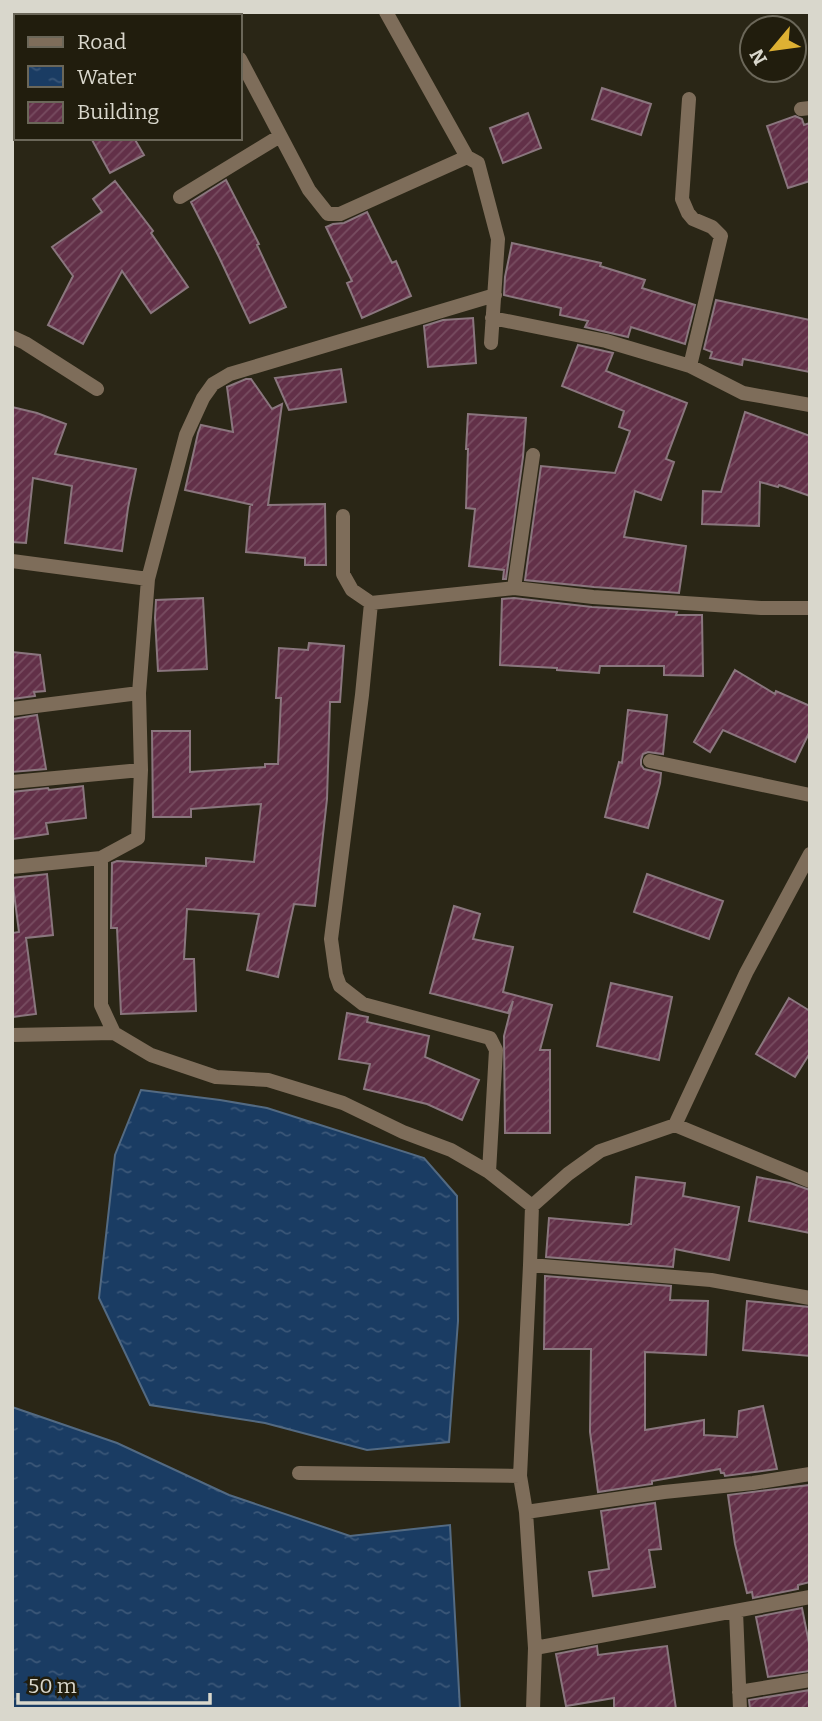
<svg xmlns="http://www.w3.org/2000/svg" width="822" height="1721" viewBox="0 0 822 1721" font-family="Bitter,serif">
  <style>
    .water { fill: url(#water-ripples); stroke: #536a82; stroke-width: 2 }
    .building { fill: url(#building-hatch); stroke: #8a767e; stroke-width: 2 }
    .lines { fill: none; stroke-linecap: round; stroke-linejoin: round }
    .minor { stroke: #7e6d5a; stroke-width: 14 }
  </style>
  <defs>
    <pattern id="water-ripples" width="26" height="14" patternUnits="userSpaceOnUse" patternTransform="scale(1.75)"><rect width="26" height="14" fill="#1a3c63"/><path d="M2 4q2-2 4 0t4 0M15 11q2-2 4 0t4 0" fill="none" stroke="#3b5778"/></pattern>
    <pattern id="building-hatch" width="6" height="6" patternUnits="userSpaceOnUse" patternTransform="scale(1.75)"><rect width="6" height="6" fill="#623048"/><path d="M-1 1l2-2M0 6l6-6M5 7l2-2" fill="none" stroke="#784d61"/></pattern>
  </defs>
  <rect width="100%" height="100%" fill="#2a2616"/>
  <path class="water" d="M 141,1090 L 220,1100 L 267,1108 L 424,1158 L 457,1196 L 458,1321 L 449,1442 L 367,1450 L 265,1423 L 150,1405 L 99,1298 L 115,1155 Z
    M 12,1407 L 117,1443 L 229,1495 L 350,1536 L 450,1525 L 460,1709 L 12,1709 Z"/>
  <path class="building" d="M 602,88 L 651,104 L 641,135 L 592,119 Z
    M 528,113 L 541,148 L 503,163 L 490,128 Z
    M 795,116 L 802,119 L 804,125 L 810,123 L 810,181 L 788,188 L 767,126 Z
    M 91,138 L 134,138 L 144,155 L 110,173 Z
    M 226,180 L 259,244 L 257,245 L 286,307 L 250,323 L 219,257 L 191,202 Z
    M 115,181 L 153,231 L 151,233 L 188,287 L 151,313 L 122,271 L 83,344 L 48,325 L 73,276 L 52,247 L 102,212 L 93,199 Z
    M 367,212 L 392,263 L 396,261 L 411,296 L 362,318 L 347,283 L 352,281 L 326,227 L 333,224 L 344,223 Z
    M 512,243 L 601,263 L 600,266 L 645,280 L 642,288 L 695,305 L 685,344 L 631,327 L 628,337 L 585,327 L 588,321 L 560,315 L 561,308 L 504,295 L 505,277 Z
    M 716,300 L 810,320 L 810,372 L 743,359 L 742,365 L 710,358 L 712,352 L 704,349 Z
    M 473,318 L 476,363 L 428,367 L 424,326 L 443,320 Z
    M 578,345 L 613,353 L 606,371 L 687,403 L 666,459 L 674,462 L 661,500 L 635,491 L 624,537 L 686,546 L 679,593 L 594,587 L 525,580 L 541,466 L 615,473 L 630,431 L 619,427 L 624,411 L 562,386 Z
    M 341,369 L 346,402 L 289,410 L 275,378 Z
    M 246,379 L 251,379 L 272,409 L 282,404 L 268,505 L 325,504 L 326,565 L 305,565 L 305,558 L 246,552 L 250,505 L 253,505 L 185,490 L 198,433 L 201,425 L 233,432 L 227,387 Z
    M 12,407 L 37,413 L 66,424 L 55,454 L 136,469 L 128,508 L 122,551 L 65,543 L 72,486 L 33,478 L 26,543 L 12,542 Z
    M 745,412 L 810,436 L 810,496 L 779,485 L 778,487 L 760,482 L 759,526 L 702,524 L 703,491 L 721,492 Z
    M 468,414 L 526,418 L 523,457 L 506,579 L 503,579 L 504,570 L 469,566 L 475,509 L 466,508 L 468,449 L 466,449 Z
    M 203,598 L 207,669 L 158,671 L 155,618 L 156,600 Z
    M 514,598 L 592,607 L 677,612 L 676,615 L 702,615 L 703,676 L 664,675 L 664,666 L 600,666 L 599,673 L 557,670 L 557,668 L 500,665 L 502,599 Z
    M 309,643 L 344,646 L 340,702 L 330,702 L 327,799 L 315,906 L 294,904 L 278,977 L 247,970 L 259,914 L 187,909 L 184,959 L 194,959 L 196,1011 L 121,1014 L 117,928 L 111,928 L 112,863 L 117,861 L 206,866 L 206,858 L 254,862 L 261,804 L 191,809 L 191,817 L 153,817 L 152,731 L 190,731 L 190,772 L 265,767 L 265,764 L 278,764 L 281,698 L 276,698 L 279,648 L 308,650 Z
    M 12,652 L 40,655 L 45,691 L 34,692 L 35,696 L 12,699 Z
    M 735,670 L 775,694 L 776,691 L 810,706 L 810,731 L 795,762 L 723,730 L 710,752 L 694,742 Z
    M 628,710 L 667,715 L 663,754 L 648,752 L 643,754 L 641,760 L 641,765 L 644,769 L 661,773 L 660,783 L 648,828 L 605,817 L 619,762 L 622,763 Z
    M 37,715 L 46,769 L 12,772 L 12,719 Z
    M 83,786 L 86,818 L 46,823 L 48,834 L 12,839 L 12,792 L 48,788 L 49,790 Z
    M 47,874 L 53,935 L 26,938 L 36,1014 L 12,1017 L 12,933 L 19,932 L 12,878 Z
    M 647,874 L 723,901 L 709,939 L 634,912 Z
    M 454,906 L 480,914 L 473,939 L 513,947 L 503,992 L 552,1005 L 540,1050 L 550,1050 L 550,1133 L 505,1133 L 504,1036 L 513,1001 L 508,1013 L 430,993 Z
    M 611,983 L 672,997 L 659,1060 L 597,1046 Z
    M 789,998 L 810,1011 L 810,1053 L 795,1077 L 756,1054 Z
    M 347,1013 L 368,1017 L 367,1022 L 429,1036 L 425,1057 L 479,1080 L 462,1120 L 427,1104 L 364,1089 L 370,1064 L 339,1059 Z
    M 636,1177 L 685,1183 L 683,1196 L 739,1207 L 729,1260 L 675,1249 L 673,1267 L 546,1257 L 549,1218 L 628,1225 L 629,1224 L 631,1224 Z
    M 757,1177 L 790,1183 L 810,1190 L 810,1233 L 749,1221 Z
    M 545,1276 L 671,1286 L 670,1300 L 708,1301 L 706,1355 L 645,1352 L 645,1430 L 704,1420 L 704,1435 L 737,1437 L 739,1411 L 763,1406 L 777,1469 L 725,1476 L 724,1473 L 721,1473 L 720,1469 L 652,1481 L 652,1484 L 598,1492 L 590,1432 L 591,1349 L 544,1349 Z
    M 747,1301 L 810,1307 L 810,1356 L 743,1350 Z
    M 810,1485 L 810,1582 L 798,1585 L 798,1589 L 753,1598 L 752,1592 L 747,1593 L 735,1544 L 728,1495 Z
    M 655,1503 L 661,1549 L 649,1550 L 655,1587 L 593,1596 L 589,1572 L 609,1569 L 601,1511 Z
    M 802,1608 L 810,1648 L 810,1671 L 768,1677 L 756,1617 Z
    M 597,1646 L 598,1655 L 667,1646 L 676,1709 L 614,1709 L 614,1698 L 566,1706 L 556,1654 Z
    M 810,1690 L 810,1709 L 750,1709 L 749,1700 Z"/>
  <g class="lines">
    <path class="minor" d="M 386,12 L 467,157 L 478,163 L 498,239 L 491,343
      M 240,59 L 309,190 L 328,214 L 340,214 L 467,157
      M 689,99 L 682,199 L 688,213 L 693,219 L 712,227 L 721,236 L 690,366
      M 801,109 L 810,108
      M 180,197 L 280,136
      M 495,295 L 230,374 L 213,384 L 203,398 L 186,435 L 148,579 L 139,693 L 141,770 L 138,838 L 101,858 L 101,1005 L 114,1033 L 151,1055 L 216,1077 L 268,1080 L 343,1103 L 403,1132 L 451,1150 L 489,1172 L 532,1206
      M 492,318 L 606,341 L 690,366 L 743,393 L 810,405
      M 12,337 L 25,343 L 97,389
      M 343,516 L 343,574 L 352,590 L 371,603 L 362,695 L 331,939 L 336,975 L 340,986 L 363,1004 L 490,1038 L 496,1050 L 489,1172
      M 12,561 L 148,579
      M 514,588 L 533,455
      M 371,603 L 514,588 L 593,597 L 761,608 L 810,608
      M 12,709 L 139,693
      M 650,761 L 810,795
      M 12,782 L 141,770
      M 12,867 L 101,858
      M 12,1035 L 114,1033
      M 675,1125 L 746,973 L 810,854
      M 530,1265 L 711,1280 L 810,1298
      M 299,1473 L 520,1476
      M 526,1512 L 664,1492 L 753,1483 L 810,1474
      M 736,1611 L 740,1709
      M 535,1648 L 810,1597
      M 739,1692 L 810,1680
      M 533,1709 L 535,1648 L 526,1512 L 520,1476 L 530,1265 L 532,1206 L 568,1174 L 600,1151 L 675,1125 L 810,1181"/>
  </g>
  <rect width="822" height="1721" fill="none" stroke="#d9d7cc" stroke-width="28"/>
  <rect x="14" y="14" width="228" height="126" fill="#211d0d" stroke="#6b6759" stroke-width="2"/>
  <rect x="28" y="37" width="35" height="10" fill="#7e6d5a" stroke="#6b6759" stroke-width="2"/>
  <text x="77" y="49" font-size="21" fill="#d9d7cc">Road</text>
  <rect x="28" y="66" width="35" height="21" fill="url(#water-ripples)" stroke="#6b6759" stroke-width="2"/>
  <text x="77" y="84" font-size="21" fill="#d9d7cc">Water</text>
  <rect x="28" y="102" width="35" height="21" fill="url(#building-hatch)" stroke="#6b6759" stroke-width="2"/>
  <text x="77" y="119" font-size="21" fill="#d9d7cc">Building</text>
  <g transform="translate(773 49) rotate(241)"><circle r="33" fill="#211d0d" stroke="#6b6759" stroke-width="2"/>
  <path d="M0-5L12 26L0 18L-12 26Z" fill="#deb133"/>
  <text y="-10" font-size="19" font-weight="bold" text-anchor="middle" fill="#d9d7cc">N</text>
  </g>
  <path d="M18 1693v10h192v-10" fill="none" stroke="#d9d7cc" stroke-width="3.5"/>
  <text x="28" y="1693" font-size="21" fill="#d9d7cc" stroke="#211d0d" stroke-width="5" paint-order="stroke">50 m</text>
</svg>
